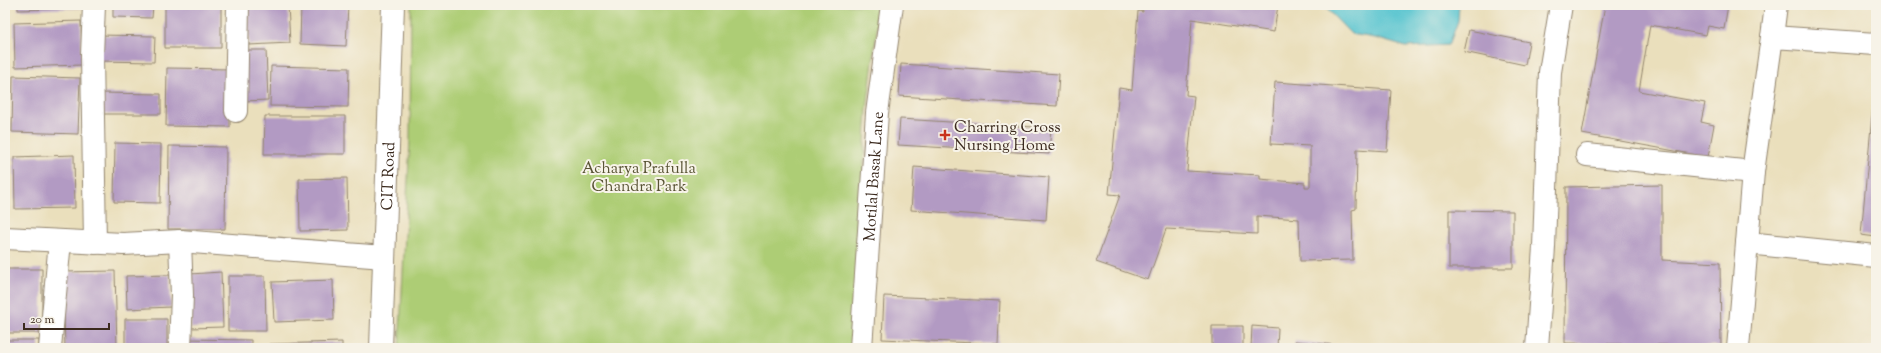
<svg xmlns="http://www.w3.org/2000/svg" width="1881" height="353" viewBox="0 0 1881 353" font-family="'Sorts Mill Goudy',serif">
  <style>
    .green { fill: #adcd75; stroke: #747c4a }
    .water { fill: #58c5d0; stroke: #4a7877 }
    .building { fill: #b29ac3 }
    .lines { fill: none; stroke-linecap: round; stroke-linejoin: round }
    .minor-casing { stroke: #92846d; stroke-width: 24 }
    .minor { stroke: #fff; stroke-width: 22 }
    .poi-dot { fill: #c8321e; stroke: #f7f3e8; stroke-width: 1.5 }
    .labels { text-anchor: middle; stroke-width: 4; stroke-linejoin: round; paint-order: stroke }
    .poi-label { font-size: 16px; fill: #3b2a1e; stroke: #f7f3e8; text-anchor: start }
    .park-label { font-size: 16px; fill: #585334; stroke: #f7f3e8 }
    .street-label { font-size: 16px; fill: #3b2a1e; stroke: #f7f3e8 }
  </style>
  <rect width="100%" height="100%" fill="#f7f3e8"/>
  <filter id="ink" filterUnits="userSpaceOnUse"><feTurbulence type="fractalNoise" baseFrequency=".025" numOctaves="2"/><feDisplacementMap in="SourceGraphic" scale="8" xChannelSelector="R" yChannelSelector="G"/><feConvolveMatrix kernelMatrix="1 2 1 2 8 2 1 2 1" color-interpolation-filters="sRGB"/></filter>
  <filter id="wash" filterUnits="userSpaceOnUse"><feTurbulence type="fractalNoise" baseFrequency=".012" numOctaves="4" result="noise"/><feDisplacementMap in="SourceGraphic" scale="16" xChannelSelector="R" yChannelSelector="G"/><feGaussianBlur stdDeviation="0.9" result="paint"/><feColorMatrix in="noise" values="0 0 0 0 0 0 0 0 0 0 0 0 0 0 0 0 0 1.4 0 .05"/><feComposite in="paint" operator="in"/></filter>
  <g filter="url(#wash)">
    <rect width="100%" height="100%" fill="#eadfbc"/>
    <path class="green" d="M 411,5 L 880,5 L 867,109 L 853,348 L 399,348 L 410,141 Z"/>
    <path class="water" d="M 1323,5 L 1459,5 L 1458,21 L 1449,45 L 1406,47 L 1375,38 L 1351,34 Z"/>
    <g id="blocks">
      <path class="building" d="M 5,5 L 8,5 L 8,14 L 5,14 Z
        M 18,5 L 86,5 L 86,8 L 18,10 Z
        M 113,5 L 153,5 L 152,18 L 113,17 Z
        M 165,5 L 221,5 L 221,48 L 165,48 Z
        M 247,5 L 288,5 L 290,43 L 249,45 Z
        M 301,5 L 348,5 L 346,46 L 300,44 Z
        M 1142,5 L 1278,5 L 1274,32 L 1192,19 L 1186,95 L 1194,96 L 1187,171 L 1260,175 L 1260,179 L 1305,183 L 1305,187 L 1310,187 L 1310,146 L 1271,144 L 1275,82 L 1391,90 L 1387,151 L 1357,149 L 1356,209 L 1352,210 L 1353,260 L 1300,261 L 1299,219 L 1257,216 L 1257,234 L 1166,229 L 1148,280 L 1096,262 L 1120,195 L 1109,194 L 1119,88 L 1132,90 L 1138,11 L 1143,12 Z
        M 1605,5 L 1728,5 L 1724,29 L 1708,26 L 1706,35 L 1650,25 L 1639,91 L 1705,103 L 1701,122 L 1714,125 L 1708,157 L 1582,134 Z
        M 81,21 L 82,65 L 15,67 L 14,23 Z
        M 1469,30 L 1529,42 L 1525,65 L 1464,52 Z
        M 99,35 L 155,36 L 154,62 L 99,61 Z
        M 242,50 L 266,50 L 268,100 L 243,101 Z
        M 901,64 L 1059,74 L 1057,106 L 899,96 Z
        M 271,66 L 349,68 L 348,107 L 270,106 Z
        M 167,68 L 230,69 L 230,127 L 166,126 Z
        M 13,76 L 80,78 L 78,134 L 12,132 Z
        M 1875,83 L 1876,83 L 1876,237 L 1861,235 Z
        M 100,93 L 161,94 L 161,114 L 100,114 Z
        M 265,116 L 345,116 L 345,154 L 264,154 Z
        M 900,119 L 1051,128 L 1049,154 L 898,145 Z
        M 115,143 L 161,144 L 160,203 L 114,202 Z
        M 169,146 L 226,147 L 225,229 L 168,229 Z
        M 74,155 L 75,208 L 15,209 L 14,157 Z
        M 914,167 L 1049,177 L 1046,220 L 911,210 Z
        M 347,178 L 348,230 L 300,231 L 299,179 Z
        M 1662,185 L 1662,260 L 1720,263 L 1721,346 L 1565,343 L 1566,187 Z
        M 1449,210 L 1513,211 L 1513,268 L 1449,268 Z
        M 5,269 L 42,269 L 42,333 L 5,333 Z
        M 115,271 L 117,348 L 65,348 L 63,272 Z
        M 221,272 L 223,327 L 191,328 L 190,274 Z
        M 170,275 L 171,307 L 127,309 L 126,276 Z
        M 228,276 L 265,276 L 266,331 L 228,331 Z
        M 333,280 L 334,320 L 274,322 L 272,282 Z
        M 884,296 L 1000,301 L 998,344 L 882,339 Z
        M 125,319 L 167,319 L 167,348 L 125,348 Z
        M 1212,326 L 1243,326 L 1243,348 L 1212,348 Z
        M 1252,326 L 1278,328 L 1277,348 L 1251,348 Z
        M 187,339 L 251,340 L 251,348 L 187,348 Z
        M 5,340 L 39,340 L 39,348 L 5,348 Z
        M 1295,341 L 1335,345 L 1335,348 L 1294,348 Z
        M 342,342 L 342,348 L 270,348 L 270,344 Z"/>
    </g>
  </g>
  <g filter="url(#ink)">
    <use href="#blocks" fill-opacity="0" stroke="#92846d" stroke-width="1"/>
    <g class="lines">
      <g class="minor-casing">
        <g id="minor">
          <path d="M 94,5 L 92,55 L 95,243"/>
          <path d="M 1772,37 L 1776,5"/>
          <path d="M 236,111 L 238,5"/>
          <path d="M 1587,155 L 1753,172"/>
          <path d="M 5,238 L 123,244 L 180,241 L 384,257"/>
          <path d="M 1747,243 L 1753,172 L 1772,37 L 1876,44"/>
          <path d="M 50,348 L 60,241"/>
          <path d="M 180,348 L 182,295 L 180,241"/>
          <path id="s1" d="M 381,348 L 393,5"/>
          <path id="s2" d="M 861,348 L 877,113 L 892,5"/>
          <path d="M 1537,348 L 1544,247 L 1550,72 L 1561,5"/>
          <path d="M 1738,348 L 1747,243 L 1876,256"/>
        </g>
      </g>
      <use href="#minor" class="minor"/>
    </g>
  </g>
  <path class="poi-dot" d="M943 129h4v4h4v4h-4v4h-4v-4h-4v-4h4z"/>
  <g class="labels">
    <g class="poi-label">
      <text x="954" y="132">Charring Cross<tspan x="954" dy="18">Nursing Home</tspan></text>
    </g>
    <g class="park-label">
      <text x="639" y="173">Acharya Prafulla<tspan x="639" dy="18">Chandra Park</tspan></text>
    </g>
    <g class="street-label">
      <text dy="6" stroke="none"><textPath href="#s2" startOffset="172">Motilal Basak Lane</textPath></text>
      <text dy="6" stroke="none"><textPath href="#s1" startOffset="172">CIT Road</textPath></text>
    </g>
  </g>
  <rect width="1881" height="353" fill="none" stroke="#f7f3e8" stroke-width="20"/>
  <path d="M24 323v6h85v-6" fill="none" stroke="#3b2a1e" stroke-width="2"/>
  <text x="30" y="323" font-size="12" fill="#3b2a1e" stroke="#f7f3e8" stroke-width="3" paint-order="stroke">20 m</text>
</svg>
